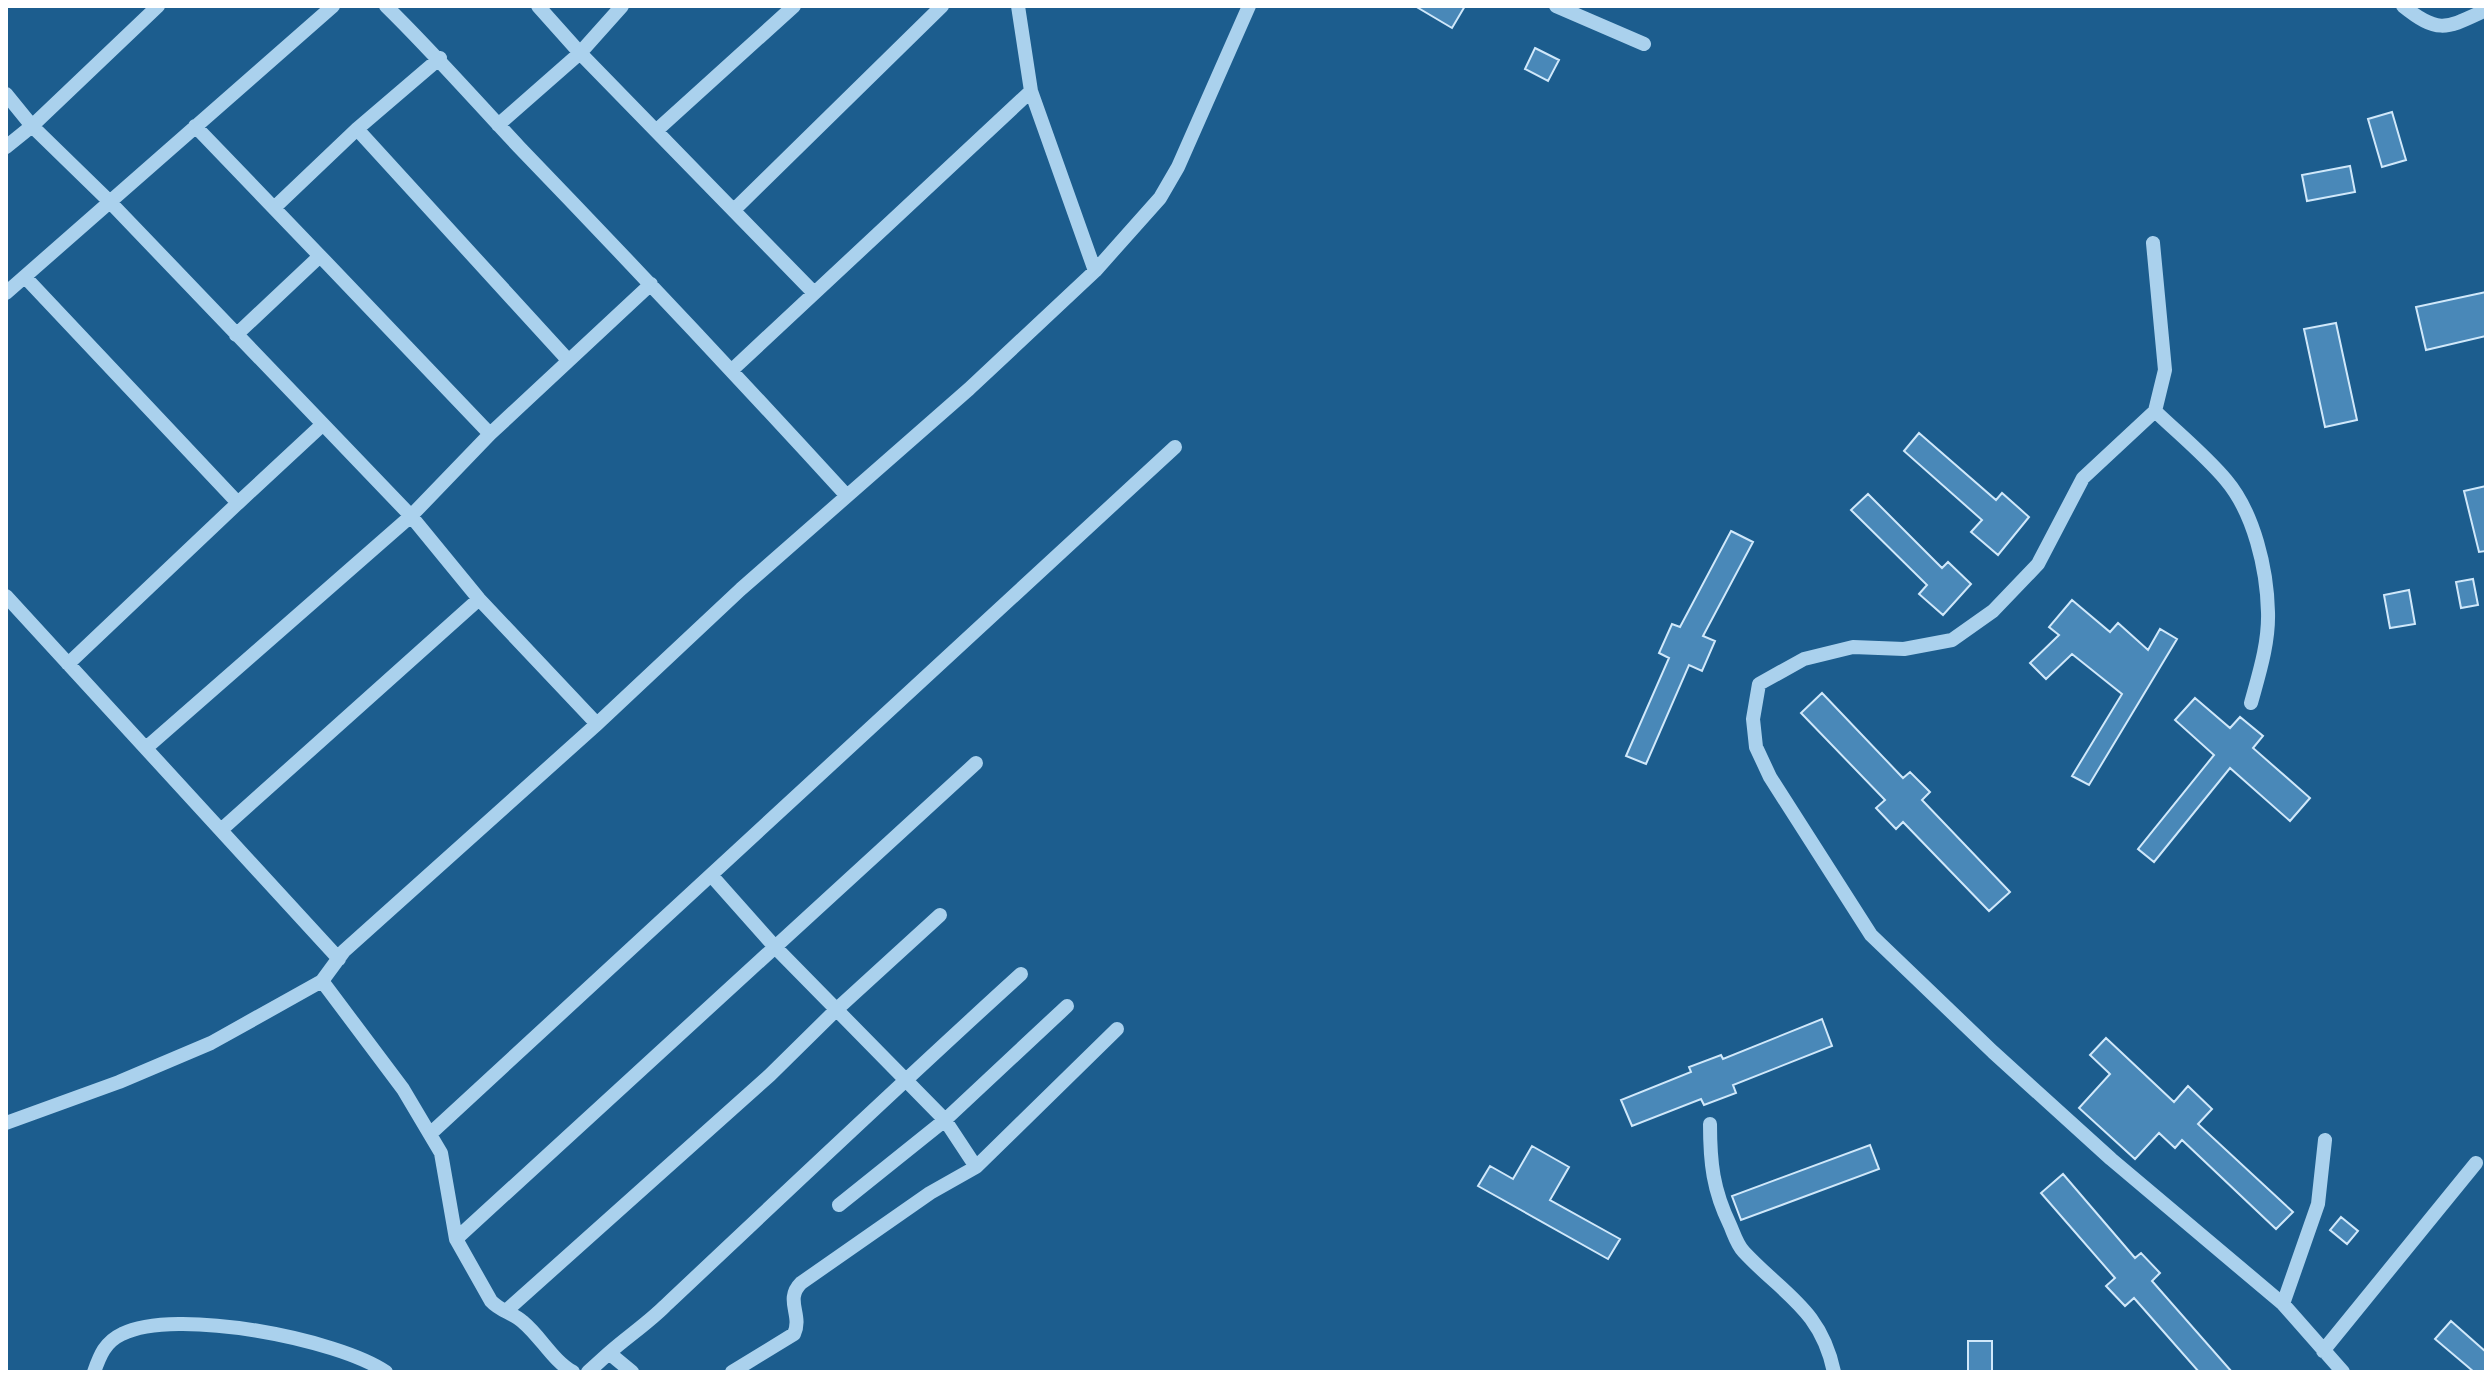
<svg xmlns="http://www.w3.org/2000/svg" width="2492" height="1378" viewBox="0 0 2492 1378" font-family="'Fira Sans',sans-serif">
  <style>
    .building { fill: #4988b8; stroke: #d0e8fa; stroke-width: 2 }
    .lines { fill: none; stroke-linecap: round; stroke-linejoin: round }
    .minor { stroke: #aad1ed; stroke-width: 14 }
  </style>
  <rect width="100%" height="100%" fill="#1c5d8e"/>
  <path class="building" d="M 1415,6 L 1465,6 L 1452,28 Z
    M 1535,48 L 1559,60 L 1548,81 L 1525,69 Z
    M 2392,112 L 2406,160 L 2382,167 L 2368,119 Z
    M 2350,166 L 2355,192 L 2307,201 L 2302,175 Z
    M 2486,292 L 2486,336 L 2426,350 L 2416,307 Z
    M 2336,323 L 2357,420 L 2325,427 L 2304,329 Z
    M 1919,433 L 1996,500 L 2002,493 L 2029,517 L 1998,555 L 1971,532 L 1982,520 L 1904,451 Z
    M 2486,486 L 2486,551 L 2479,552 L 2464,491 Z
    M 1868,494 L 1942,568 L 1948,562 L 1971,584 L 1943,615 L 1919,594 L 1927,585 L 1851,510 Z
    M 1731,531 L 1753,542 L 1703,636 L 1715,641 L 1702,671 L 1689,665 L 1646,764 L 1626,756 L 1669,658 L 1659,653 L 1672,624 L 1680,627 Z
    M 2473,579 L 2478,605 L 2461,608 L 2456,582 Z
    M 2409,590 L 2415,624 L 2390,628 L 2384,595 Z
    M 2072,600 L 2110,632 L 2118,623 L 2148,650 L 2160,629 L 2177,639 L 2089,785 L 2072,776 L 2122,694 L 2072,654 L 2046,679 L 2030,663 L 2059,635 L 2049,627 Z
    M 1822,693 L 1903,778 L 1910,772 L 1930,792 L 1922,800 L 2010,892 L 1989,911 L 1903,822 L 1896,829 L 1876,808 L 1885,800 L 1801,713 Z
    M 2195,698 L 2230,728 L 2240,717 L 2263,736 L 2253,748 L 2310,798 L 2290,821 L 2230,768 L 2154,862 L 2138,849 L 2214,755 L 2175,720 Z
    M 1822,1019 L 1832,1046 L 1733,1085 L 1736,1093 L 1704,1105 L 1701,1099 L 1632,1126 L 1621,1100 L 1691,1072 L 1689,1067 L 1721,1055 L 1723,1059 Z
    M 2106,1038 L 2174,1102 L 2188,1086 L 2212,1109 L 2198,1124 L 2293,1212 L 2276,1229 L 2182,1140 L 2175,1148 L 2159,1133 L 2135,1159 L 2079,1108 L 2110,1074 L 2090,1055 Z
    M 1870,1145 L 1879,1169 L 1741,1220 L 1732,1196 Z
    M 1532,1146 L 1569,1167 L 1550,1200 L 1620,1239 L 1608,1259 L 1478,1186 L 1490,1166 L 1513,1179 Z
    M 2063,1174 L 2135,1258 L 2141,1253 L 2160,1273 L 2152,1281 L 2232,1372 L 2199,1372 L 2134,1298 L 2125,1306 L 2106,1286 L 2115,1278 L 2041,1193 Z
    M 2341,1217 L 2358,1231 L 2347,1244 L 2330,1230 Z
    M 2451,1321 L 2486,1352 L 2486,1372 L 2474,1372 L 2435,1339 Z
    M 1968,1341 L 1992,1341 L 1992,1372 L 1968,1372 Z"/>
  <g class="lines">
    <path class="minor" d="M 158,6 L 32,126 L 109,201 L 411,516 L 479,599 L 597,724
      M 386,6 C 432,51 475,100 519,147 C 630,262 739,378 847,496
      M 538,6 L 580,53 L 814,293
      M 1018,6 L 1031,91 L 1095,271
      M 1556,6 L 1644,44
      M 2403,6 C 2439,35 2447,28 2486,10
      M 6,94 L 32,126 L 6,147
      M 498,125 L 580,53 L 622,6
      M 195,126 L 320,256 L 236,335
      M 357,129 L 568,360
      M 657,130 L 794,6
      M 274,208 L 357,129 L 440,58
      M 735,209 L 942,6
      M 2153,243 L 2165,370 L 2155,411
      M 320,256 L 490,434
      M 25,277 L 238,503 L 322,425
      M 6,293 L 333,6
      M 732,370 L 1031,91
      M 6,596 L 339,959
      M 68,664 L 238,503
      M 2251,703 C 2259,674 2269,643 2268,612 C 2267,569 2254,513 2226,480 C 2205,455 2178,433 2155,411 L 2083,478 L 2038,564 L 1993,611 L 1952,640 L 1904,649 L 1853,647 L 1804,659 L 1759,684 L 1753,719 L 1756,747 L 1770,777 L 1871,935 L 1993,1052 L 2111,1159 L 2283,1304 L 2343,1372
      M 146,748 L 411,516 L 490,434 L 651,284
      M 221,830 L 479,599
      M 711,875 L 775,947 L 945,1120 L 976,1167
      M 322,981 L 403,1089 L 441,1153 L 456,1239 L 491,1301 C 500,1311 513,1313 523,1322 C 541,1337 553,1361 573,1372
      M 6,1123 L 119,1082 L 211,1043 L 322,981 L 344,951 L 597,724 L 741,589 L 969,389 L 1095,271 L 1160,198 L 1178,167 L 1249,6
      M 1710,1124 C 1710,1163 1713,1190 1730,1225 C 1734,1234 1737,1245 1744,1252 C 1783,1294 1821,1309 1834,1372
      M 430,1134 L 1175,447
      M 839,1205 L 945,1120 L 1067,1006
      M 456,1239 L 976,763
      M 2283,1304 L 2318,1204 L 2325,1140
      M 506,1311 L 770,1075 L 837,1009 L 940,915
      M 2323,1351 L 2476,1163
      M 609,1353 C 627,1337 648,1323 665,1306 C 783,1195 901,1083 1021,974
      M 94,1372 C 100,1355 105,1342 122,1334 C 175,1307 338,1339 386,1372
      M 588,1372 L 609,1353 L 632,1372
      M 732,1372 L 794,1334 C 803,1315 784,1300 801,1283 L 930,1193 L 976,1167 L 1117,1029"/>
  </g>
  <rect width="2492" height="1378" fill="none" stroke="#ffffff" stroke-width="16"/>
</svg>
